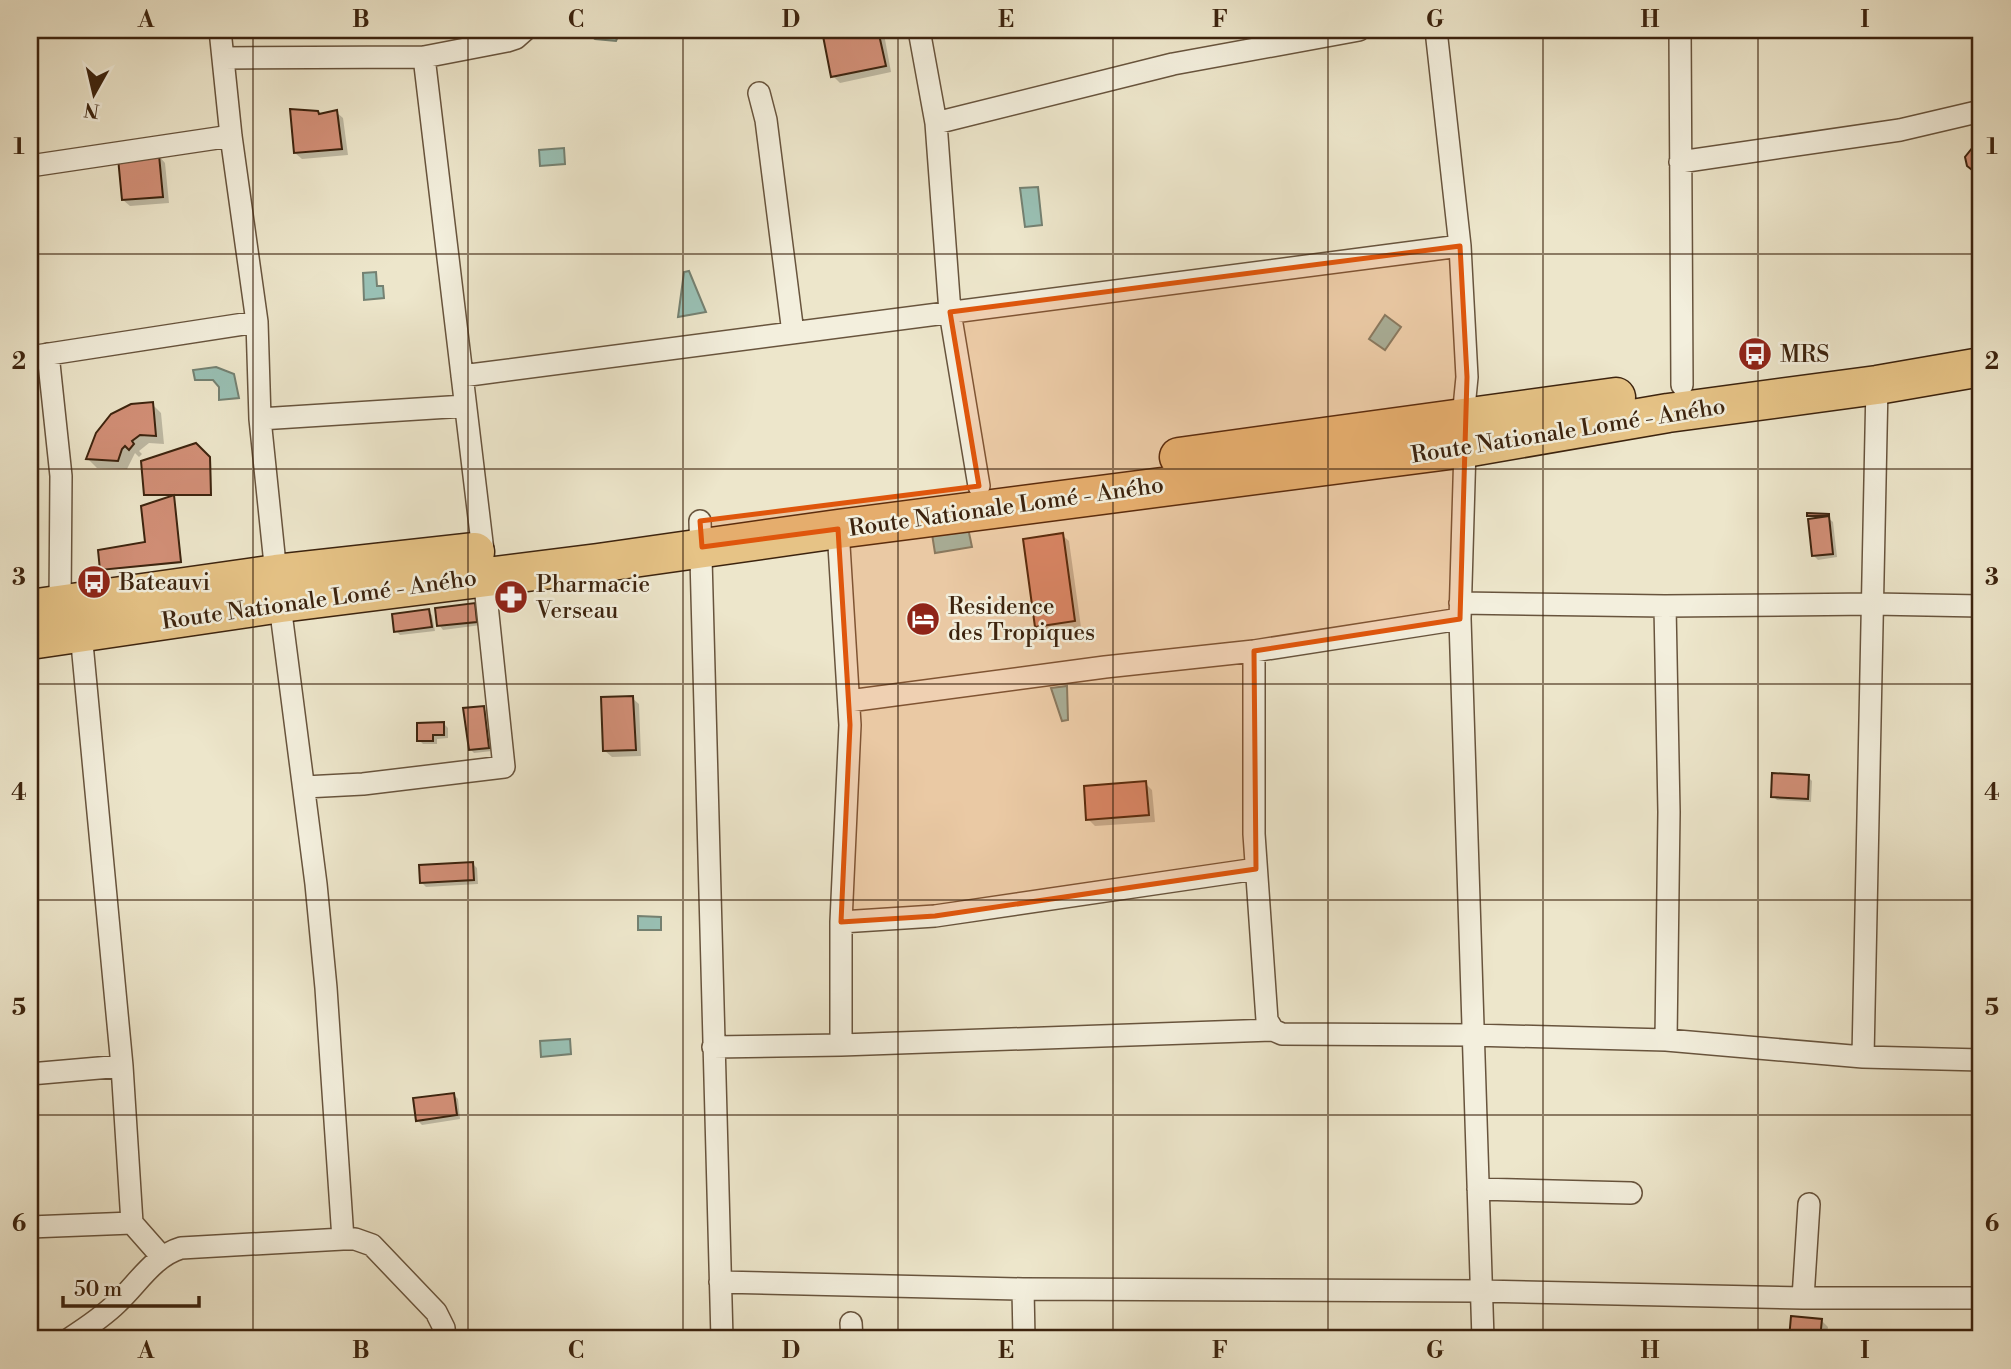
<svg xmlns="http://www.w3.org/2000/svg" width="2011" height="1369" viewBox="0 0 2011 1369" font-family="'Libre Bodoni',serif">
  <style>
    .water { fill: #99c0b4; stroke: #748172; stroke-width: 2 }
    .shadow { fill: #0003 }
    .building { fill: #d28f77; stroke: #3c230e; stroke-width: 2 }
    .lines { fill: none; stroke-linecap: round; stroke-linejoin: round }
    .street-casing { stroke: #68543d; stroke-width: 24 }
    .highway-casing { stroke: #3c230e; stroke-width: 41 }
    .street { stroke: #f3efdd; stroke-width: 21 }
    .highway { stroke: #e6c386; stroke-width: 38 }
    .marked { fill: #df560c; fill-opacity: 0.2; stroke: #df560c; stroke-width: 5; stroke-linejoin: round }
    .grid { fill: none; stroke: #3c230e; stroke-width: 2; stroke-opacity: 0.55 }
    .labels { text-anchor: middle; stroke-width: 5; stroke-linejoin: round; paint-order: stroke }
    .poi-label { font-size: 23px; fill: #3c230e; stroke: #f3efdd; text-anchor: start }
    .street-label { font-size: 23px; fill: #3c230e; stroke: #f3efdd }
    .neatline { fill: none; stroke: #3c230e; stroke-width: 2.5 }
    .grid-label { font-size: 23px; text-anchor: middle; font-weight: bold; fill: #3c230e }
  </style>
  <rect width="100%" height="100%" fill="#ede6cb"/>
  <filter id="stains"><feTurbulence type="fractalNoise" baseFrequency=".00286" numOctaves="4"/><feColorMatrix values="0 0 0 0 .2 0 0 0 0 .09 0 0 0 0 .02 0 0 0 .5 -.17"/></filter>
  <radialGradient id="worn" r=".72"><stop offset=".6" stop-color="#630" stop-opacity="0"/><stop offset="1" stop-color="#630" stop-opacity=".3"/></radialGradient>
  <path class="water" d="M 584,30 L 621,30 L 616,41 L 595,39 Z
    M 564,148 L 565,164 L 540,166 L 539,150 Z
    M 1038,187 L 1042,225 L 1025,227 L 1020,188 Z
    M 689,271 L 706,312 L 678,317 L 684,272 Z
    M 376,272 L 377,286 L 383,286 L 384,298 L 364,300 L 363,273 Z
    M 1385,315 L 1401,327 L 1385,350 L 1369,339 Z
    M 216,367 L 234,374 L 239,398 L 219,400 L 219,387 L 213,380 L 195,380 L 193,370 Z
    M 968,528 L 972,547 L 935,553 L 932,534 Z
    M 1067,686 L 1068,720 L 1062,721 L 1051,688 Z
    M 638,916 L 661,917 L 661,930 L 638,930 Z
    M 570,1039 L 571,1054 L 541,1057 L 540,1041 Z"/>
  <path class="shadow" d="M 866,30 L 879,30 L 884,34 L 891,72 L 840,83 L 833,76 L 825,38 Z
    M 336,112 L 343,118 L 348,155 L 302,159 L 295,153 L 320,115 Z
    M 159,156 L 165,163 L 169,203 L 130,206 L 123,200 Z
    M 152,404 L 161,413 L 164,444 L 149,443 L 139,451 L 142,454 L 139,457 L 135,453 L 127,469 L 97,468 L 88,459 Z
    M 196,445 L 211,460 L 212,496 L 146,494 Z
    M 174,497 L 182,563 L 103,570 L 102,569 L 146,544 Z
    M 1828,518 L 1833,522 L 1837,557 L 1818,560 L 1814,556 Z
    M 1062,535 L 1069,541 L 1081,627 L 1044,633 L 1037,626 Z
    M 474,605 L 479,609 L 481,625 L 443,630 L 439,625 Z
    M 428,611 L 432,615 L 435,631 L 400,635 L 396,631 Z
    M 632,698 L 639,704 L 641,756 L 612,757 L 605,751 Z
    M 483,708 L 487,712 L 492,751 L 474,753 L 470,749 Z
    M 444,724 L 448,728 L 448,738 L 437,739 L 437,744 L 423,744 L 419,740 Z
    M 1808,777 L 1812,781 L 1811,802 L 1777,800 L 1773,796 Z
    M 1145,783 L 1152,790 L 1155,822 L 1095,826 L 1088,819 Z
    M 472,863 L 477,868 L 478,884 L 426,887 L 422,883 Z
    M 454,1095 L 458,1099 L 460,1119 L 422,1125 L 417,1120 Z
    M 1793,1318 L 1821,1320 L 1828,1327 L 1826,1339 L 1791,1339 Z"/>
  <path class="building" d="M 857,30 L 878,30 L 886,66 L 831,77 L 823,36 Z
    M 290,109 L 318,111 L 319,114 L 337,110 L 342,149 L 294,153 Z
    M 1981,137 L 1981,177 L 1967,166 L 1965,157 Z
    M 159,155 L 163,197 L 122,200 L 118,158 Z
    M 153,402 L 156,436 L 140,435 L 132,441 L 134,444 L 129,450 L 125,446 L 122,449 L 118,461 L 86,459 L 96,433 L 111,414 L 131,404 Z
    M 196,443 L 210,457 L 211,495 L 144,495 L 141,461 Z
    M 174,495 L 181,562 L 100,570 L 98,550 L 145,542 L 141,506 Z
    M 1807,513 L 1829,514 L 1829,516 L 1807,516 Z
    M 1829,516 L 1833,554 L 1812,556 L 1808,519 Z
    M 1063,533 L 1075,621 L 1035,627 L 1023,539 Z
    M 475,603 L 477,622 L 437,626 L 435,608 Z
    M 429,609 L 432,627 L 394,632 L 392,614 Z
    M 633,696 L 636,750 L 603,751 L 601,697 Z
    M 484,706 L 489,748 L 469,750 L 463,708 Z
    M 444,722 L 444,735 L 433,735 L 433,741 L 417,741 L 417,723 Z
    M 1772,773 L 1809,775 L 1808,799 L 1771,797 Z
    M 1146,781 L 1149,815 L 1086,820 L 1084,786 Z
    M 473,862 L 474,880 L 420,883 L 419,865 Z
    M 454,1093 L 457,1115 L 416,1121 L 413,1098 Z
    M 1791,1316 L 1822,1319 L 1820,1339 L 1789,1339 Z"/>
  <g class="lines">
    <g class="street-casing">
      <path id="street" d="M 220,30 L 231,136 L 257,322 L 260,419 L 276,574 L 316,884 L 326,988 L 343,1239 L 355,1239 L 372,1245 L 436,1312 L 444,1328 L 445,1339
        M 919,30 L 936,123 L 950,312 L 979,486
        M 1436,30 L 1460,246 L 1467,377 L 1463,418 L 1465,448 L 1460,619 L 1483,1339
        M 1680,30 L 1682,385
        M 424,57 L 483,551
        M 223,58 L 424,57 L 507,41 L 516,38 L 525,30
        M 759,93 L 766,120 L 793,333
        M 936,123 L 1173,64 L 1359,30
        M 1680,162 L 1900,130 L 1981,111
        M 30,166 L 231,136
        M 48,354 L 61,476 L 60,605
        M 30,357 L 257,322
        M 462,376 L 1460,246
        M 260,419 L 465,406
        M 700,521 L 722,1339
        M 838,529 L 850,725 L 841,922 L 841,1045
        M 1460,603 L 1665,606 L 1874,604 L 1981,606
        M 1665,606 L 1669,812 L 1666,1040
        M 81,633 L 122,1066 L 132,1223
        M 1254,651 L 1254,834 L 1267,1020 L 1273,1030
        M 849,701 L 1105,667 L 1254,651 L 1460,619
        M 305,787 L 363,784 L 504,767 L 484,576
        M 841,922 L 935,916 L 1256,869
        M 713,1047 L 841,1045 L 1273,1030 L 1282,1034 L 1472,1035 L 1666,1040 L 1863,1057 L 1981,1060
        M 1863,1057 L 1877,385
        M 30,1074 L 122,1066
        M 1478,1189 L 1631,1193
        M 30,1227 L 132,1223 L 162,1257
        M 720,1282 L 1023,1289 L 1481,1291 L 1803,1298 L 1981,1298
        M 1023,1289 L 1024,1339
        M 1803,1298 L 1809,1204
        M 851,1323 L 852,1339
        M 69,1339 C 86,1328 104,1316 118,1302 C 138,1283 154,1256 181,1248 L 343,1239"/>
    </g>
    <g class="highway-casing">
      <path id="highway" d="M 1179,457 L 1616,397
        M 30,609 L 276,574 L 475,552
        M 30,640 L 281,603 L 598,563 L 838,529 L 1465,448 L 1668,413 L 1877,385 L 1981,367"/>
    </g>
    <use href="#street" class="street"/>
    <use href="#highway" class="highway"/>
  </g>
  <path class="marked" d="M 1460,246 L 1467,377 L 1460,619 L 1254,651 L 1256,869 L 935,916 L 841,922 L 850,725 L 838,529 L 702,547 L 700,521 L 979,486 L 950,312 Z"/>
  <path class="grid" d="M 253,30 L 253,1339M 468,30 L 468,1339M 683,30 L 683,1339M 898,30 L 898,1339M 1113,30 L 1113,1339M 1328,30 L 1328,1339M 1543,30 L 1543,1339M 1758,30 L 1758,1339M 30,254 L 1981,254M 30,469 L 1981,469M 30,684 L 1981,684M 30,900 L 1981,900M 30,1115 L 1981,1115"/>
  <defs>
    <g id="bus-disc" transform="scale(1.75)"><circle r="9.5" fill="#8f2418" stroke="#f3efdd"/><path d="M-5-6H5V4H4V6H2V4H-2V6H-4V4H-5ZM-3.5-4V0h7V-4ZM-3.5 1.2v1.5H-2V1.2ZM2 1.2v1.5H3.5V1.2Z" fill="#fff"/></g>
    <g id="pharmacy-disc" transform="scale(1.75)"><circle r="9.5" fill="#8f2418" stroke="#f3efdd"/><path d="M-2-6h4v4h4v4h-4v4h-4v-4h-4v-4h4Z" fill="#fff"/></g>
    <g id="hotel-disc" transform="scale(1.75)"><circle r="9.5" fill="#8f2418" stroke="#f3efdd"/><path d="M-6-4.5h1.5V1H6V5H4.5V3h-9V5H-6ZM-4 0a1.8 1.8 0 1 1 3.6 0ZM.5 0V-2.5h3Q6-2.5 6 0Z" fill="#fff"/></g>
  </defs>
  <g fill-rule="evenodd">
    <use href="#bus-disc" x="1755" y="354"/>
    <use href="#bus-disc" x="94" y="582"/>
    <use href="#pharmacy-disc" x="511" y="597"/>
    <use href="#hotel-disc" x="923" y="619"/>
  </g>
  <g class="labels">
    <g class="poi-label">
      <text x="1780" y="362">MRS</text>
      <text x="119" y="590">Bateauvi</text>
      <text x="536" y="592">Pharmacie<tspan x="536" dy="26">Verseau</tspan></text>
      <text x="948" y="614">Residence<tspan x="948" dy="26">des Tropiques</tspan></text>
    </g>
    <g class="street-label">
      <text transform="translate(1568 430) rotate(-9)" y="8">Route Nationale Lomé - Aného</text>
      <text transform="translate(1006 506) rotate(-8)" y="8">Route Nationale Lomé - Aného</text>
      <text transform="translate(319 599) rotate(-8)" y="8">Route Nationale Lomé - Aného</text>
    </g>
  </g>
  <rect width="2011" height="1369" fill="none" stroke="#ede6cb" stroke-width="77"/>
  <g transform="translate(94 94) rotate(188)" stroke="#f3efdd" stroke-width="5" paint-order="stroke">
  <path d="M0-5L12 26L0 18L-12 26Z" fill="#3c230e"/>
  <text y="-10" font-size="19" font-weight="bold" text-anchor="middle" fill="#3c230e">N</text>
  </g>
  <path d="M63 1296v10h136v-10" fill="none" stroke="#3c230e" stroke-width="3.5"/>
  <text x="74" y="1296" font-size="21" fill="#3c230e" stroke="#f3efdd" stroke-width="5" paint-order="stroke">50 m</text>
  <rect x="38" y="38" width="1934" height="1292" class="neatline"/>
  <g class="grid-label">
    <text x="146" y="27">A</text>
    <text x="361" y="27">B</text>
    <text x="576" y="27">C</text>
    <text x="791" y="27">D</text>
    <text x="1006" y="27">E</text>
    <text x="1220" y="27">F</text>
    <text x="1435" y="27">G</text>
    <text x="1650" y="27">H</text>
    <text x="1865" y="27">I</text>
    <text x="19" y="154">1</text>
    <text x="1992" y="154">1</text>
    <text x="19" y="369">2</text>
    <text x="1992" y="369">2</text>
    <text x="19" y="585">3</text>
    <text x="1992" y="585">3</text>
    <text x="19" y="800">4</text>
    <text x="1992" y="800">4</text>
    <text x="19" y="1015">5</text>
    <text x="1992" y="1015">5</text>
    <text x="19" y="1231">6</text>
    <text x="1992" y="1231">6</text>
    <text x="146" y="1358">A</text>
    <text x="361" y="1358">B</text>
    <text x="576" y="1358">C</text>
    <text x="791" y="1358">D</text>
    <text x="1006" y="1358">E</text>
    <text x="1220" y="1358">F</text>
    <text x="1435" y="1358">G</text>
    <text x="1650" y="1358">H</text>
    <text x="1865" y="1358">I</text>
  </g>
  <rect width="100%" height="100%" filter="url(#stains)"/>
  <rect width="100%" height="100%" fill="url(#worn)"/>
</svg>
